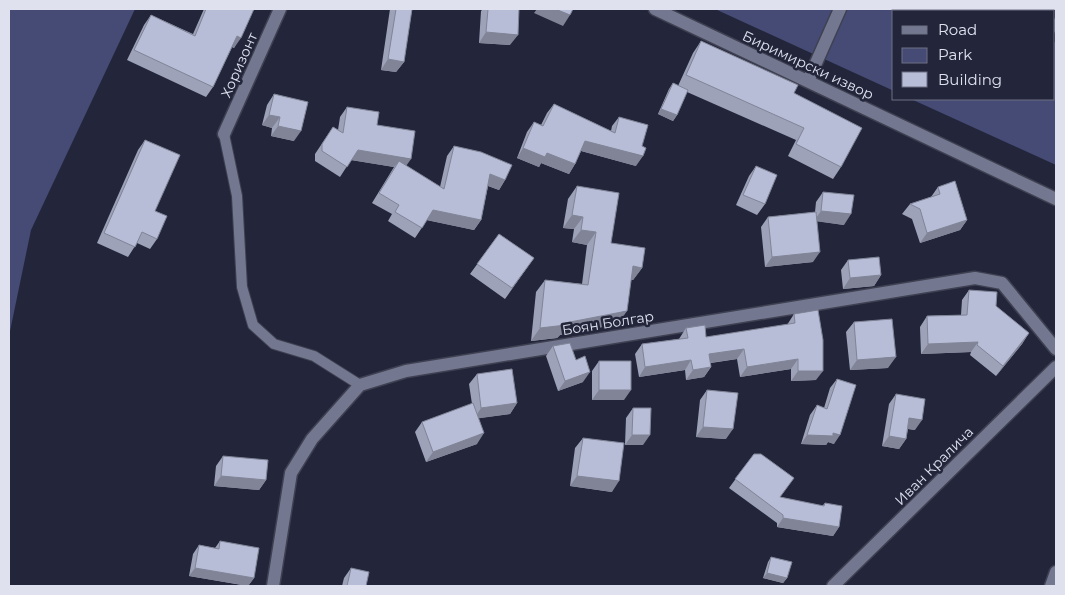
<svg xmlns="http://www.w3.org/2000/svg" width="1065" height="595" viewBox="0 0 1065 595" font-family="Montserrat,sans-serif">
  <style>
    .green { fill: #454b74 }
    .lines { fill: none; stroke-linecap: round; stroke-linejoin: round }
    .service-casing { stroke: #3f4152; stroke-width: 12 }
    .minor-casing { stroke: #3f4152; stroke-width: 15 }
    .service { stroke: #737890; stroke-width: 10 }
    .minor { stroke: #737890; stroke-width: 12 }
    .wall { fill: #9da2b9 }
    .shaded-wall { fill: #808496 }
    .building { fill: #b7bcd7; stroke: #808496 }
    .labels { text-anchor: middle; stroke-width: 5; stroke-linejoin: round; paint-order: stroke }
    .street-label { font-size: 14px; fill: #dfe1ef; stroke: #23263b }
  </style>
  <rect width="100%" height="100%" fill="#23263b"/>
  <path class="green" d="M 9,9 L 135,9 L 31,230 L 9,336 Z
    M 715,9 L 990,9 L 995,11 L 894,11 L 894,91 Z
    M 1054,42 L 1056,43 L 1056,165 L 911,99 L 1054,99 Z"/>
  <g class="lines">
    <g class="service-casing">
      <path id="service" d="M 224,134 L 237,196 L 242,287 L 253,325 L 274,344 L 314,356 L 360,385"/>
    </g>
    <g class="minor-casing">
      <path id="minor" d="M 655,9 L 1056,199
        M 1023,9 L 1028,11
        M 1054,25 L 1056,26
        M 808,81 L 840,9
        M 224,134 L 280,9
        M 273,586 L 291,473 L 312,439 L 360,385 L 406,371 L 975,278 L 1002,283 L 1056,349
        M 833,586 L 1056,367
        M 1051,586 L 1056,572"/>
    </g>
    <use href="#service" class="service"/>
    <use href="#minor" class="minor"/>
  </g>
  <path class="wall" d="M 204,9 L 254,9 L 234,48 L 232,47 L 213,87 L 206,97 L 127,60 L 144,25 L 151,15 L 193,34 Z
    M 390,9 L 412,9 L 404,62 L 396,72 L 381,70 Z
    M 483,9 L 488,9 L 510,45 L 479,43 L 481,11 Z
    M 701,41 L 794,93 L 841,167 L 833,179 L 788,156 L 796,140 L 687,92 L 677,115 L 673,121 L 658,114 L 669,89 L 673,83 L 678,86 L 693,53 Z
    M 274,94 L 294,141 L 271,136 L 272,128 L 262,125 L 267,105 Z
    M 554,104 L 611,131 L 612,126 L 619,117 L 636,166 L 581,151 L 575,164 L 569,174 L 541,163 L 539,167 L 517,158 L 527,132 L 534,122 L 541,125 L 547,113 Z
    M 347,107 L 377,125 L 406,166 L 440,187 L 447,156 L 454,146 L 505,180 L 499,190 L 488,186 L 481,220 L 474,230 L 427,220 L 415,238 L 388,221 L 392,214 L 372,203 L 394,167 L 351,160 L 340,177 L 315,161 L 315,154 L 333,127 L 338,130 L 340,117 Z
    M 145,140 L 155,211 L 157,239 L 150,249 L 137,243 L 128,257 L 97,243 L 138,150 Z
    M 756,166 L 765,204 L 757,215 L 736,205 L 749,176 Z
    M 577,186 L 611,243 L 642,268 L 633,280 L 631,280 L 618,324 L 560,335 L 557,338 L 531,341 L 536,292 L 545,280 L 582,284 L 587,245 L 572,242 L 574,229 L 563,228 L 568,199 Z
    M 938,187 L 967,220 L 960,230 L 920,243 L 912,219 L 902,214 L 910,204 L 931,197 Z
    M 823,192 L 844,225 L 817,221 L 813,262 L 765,267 L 761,227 L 768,217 L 815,212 L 816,202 Z
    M 499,234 L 534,258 L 505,299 L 470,274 Z
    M 848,260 L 881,275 L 874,286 L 843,289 L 841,270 Z
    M 969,290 L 996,306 L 1029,333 L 1022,344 L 996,376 L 970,355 L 971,352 L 921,354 L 920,327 L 927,316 L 961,315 L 962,300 Z
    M 794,314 L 816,380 L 791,381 L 791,369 L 740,377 L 737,359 L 711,363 L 711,367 L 704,377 L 686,380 L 685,370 L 639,377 L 635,354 L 642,344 L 679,339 L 686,328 L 706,337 L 787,325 Z
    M 854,322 L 888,368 L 850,370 L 846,332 Z
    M 553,346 L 583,382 L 558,391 L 546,356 Z
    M 599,361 L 624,400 L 592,400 L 592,371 Z
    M 477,374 L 517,403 L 510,414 L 479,418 L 477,444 L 426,462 L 415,432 L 422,422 L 472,404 L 469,384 Z
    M 837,379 L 834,444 L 828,442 L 826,445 L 801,444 L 810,415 L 817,405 L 824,408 L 830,388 Z
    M 707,390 L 726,439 L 696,437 L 700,400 Z
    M 896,394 L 915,430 L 908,429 L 906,439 L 899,449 L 882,446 L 889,404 Z
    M 633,408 L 643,445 L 625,445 L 626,418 Z
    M 583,438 L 612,492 L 570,486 L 575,448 Z
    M 754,454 L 780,497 L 822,506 L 825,503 L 839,527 L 833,536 L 777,527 L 777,523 L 729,488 Z
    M 223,456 L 266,480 L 259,490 L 214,486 L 216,466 Z
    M 220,541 L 254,578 L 248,586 L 189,576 L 193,554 L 199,545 L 215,548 Z
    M 771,557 L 787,578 L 783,583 L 763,578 L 768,562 Z
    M 351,568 L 366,586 L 342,586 L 344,578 Z"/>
  <path class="shaded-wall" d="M 537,9 L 555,9 L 570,15 L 563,26 L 534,13 Z
    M 486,32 L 518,35 L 510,45 L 479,43 Z
    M 237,36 L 241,38 L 234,48 L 230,46 Z
    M 388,59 L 404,62 L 396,72 L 381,70 Z
    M 661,109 L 677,115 L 673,121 L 658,114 Z
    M 269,115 L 280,117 L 272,128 L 262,125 Z
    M 278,126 L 301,131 L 294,141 L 271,136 Z
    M 585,141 L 643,156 L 636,166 L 578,150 Z
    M 523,148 L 547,153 L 575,164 L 569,174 L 541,163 L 539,167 L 517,158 Z
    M 358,150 L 411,159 L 404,169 L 399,161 L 394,167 L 351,160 Z
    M 490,174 L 505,180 L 499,190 L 483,184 Z
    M 433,210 L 481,220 L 474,230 L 426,220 Z
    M 821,211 L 851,214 L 844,225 L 814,221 Z
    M 572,215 L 583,217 L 574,229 L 563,228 Z
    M 967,220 L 960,230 L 920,243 L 927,233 Z
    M 581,230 L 596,232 L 587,245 L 572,242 Z
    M 820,252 L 813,262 L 765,267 L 772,257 Z
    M 633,266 L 642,268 L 633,280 L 625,279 Z
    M 881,275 L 874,286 L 843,289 L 850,278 Z
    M 627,311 L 618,324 L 560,335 L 557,338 L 531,341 L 540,328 L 565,323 Z
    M 1029,333 L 1022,344 L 996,376 L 1003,366 Z
    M 978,342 L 971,352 L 921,354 L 928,344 Z
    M 744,349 L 737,359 L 702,364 L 709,354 Z
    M 896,357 L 888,368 L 850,370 L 857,360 Z
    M 798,359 L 791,369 L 740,377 L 747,367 Z
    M 691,360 L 685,370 L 639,377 L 645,367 Z
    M 711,367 L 704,377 L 686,380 L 693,370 Z
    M 798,371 L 823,371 L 816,380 L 791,381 Z
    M 590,372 L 583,382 L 558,391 L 565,381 Z
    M 599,390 L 631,390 L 624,400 L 592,400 Z
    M 517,403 L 510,414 L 474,419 L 481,408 Z
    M 909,418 L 922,420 L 915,430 L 902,428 Z
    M 703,427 L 733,429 L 726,439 L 696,437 Z
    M 484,433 L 477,444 L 426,462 L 433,452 Z
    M 833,433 L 840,435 L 834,444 L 828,442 L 826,445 L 801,444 L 807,435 Z
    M 632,435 L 650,435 L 643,445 L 625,445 Z
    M 889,436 L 906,439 L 899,449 L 882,446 Z
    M 221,476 L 266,480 L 259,490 L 214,486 Z
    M 577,476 L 619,481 L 612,492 L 570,486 Z
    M 783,518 L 839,527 L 833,536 L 777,527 Z
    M 195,568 L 254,578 L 248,586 L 189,576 Z
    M 767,573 L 787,578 L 783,583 L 763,578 Z"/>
  <path class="building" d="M 206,9 L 254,9 L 241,38 L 237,36 L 213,87 L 134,50 L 151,15 L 195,36 Z
    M 396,9 L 412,9 L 404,62 L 388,59 Z
    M 488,9 L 519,9 L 518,35 L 486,32 Z
    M 555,9 L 573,9 L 570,15 Z
    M 701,41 L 798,85 L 794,93 L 862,128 L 841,167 L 796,144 L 804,128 L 686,75 Z
    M 673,83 L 688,90 L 677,115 L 661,109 Z
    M 274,94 L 308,102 L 301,131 L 278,126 L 280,117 L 269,115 Z
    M 554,104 L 615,133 L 619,117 L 648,125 L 642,146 L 646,148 L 643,156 L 585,141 L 575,164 L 547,153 L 545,157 L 523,148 L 534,122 L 543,126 Z
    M 347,107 L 379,112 L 377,125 L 415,131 L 411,159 L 358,150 L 347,167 L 322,151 L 322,144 L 333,127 L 343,133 Z
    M 145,140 L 180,155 L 155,211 L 167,216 L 157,239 L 142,232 L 135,247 L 104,233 Z
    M 454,146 L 481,152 L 512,165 L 505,180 L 490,174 L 481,220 L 433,210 L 422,228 L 395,212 L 399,205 L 379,193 L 399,161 L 444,189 Z
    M 756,166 L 777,175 L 765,204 L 743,195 Z
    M 955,181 L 967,220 L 927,233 L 920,209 L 910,204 L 940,194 L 938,187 Z
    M 577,186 L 619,193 L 611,243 L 645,248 L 642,268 L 633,266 L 627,311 L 565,323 L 566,325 L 540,328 L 545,280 L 588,285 L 596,232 L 581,230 L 583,217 L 572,215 Z
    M 823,192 L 854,195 L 851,214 L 821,211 Z
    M 816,212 L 820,252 L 772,257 L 768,217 Z
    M 499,234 L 534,258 L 512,288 L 477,264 Z
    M 879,257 L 881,275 L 850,278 L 848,260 Z
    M 969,290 L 997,292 L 996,306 L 1029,333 L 1003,366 L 977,345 L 978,342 L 928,344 L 927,316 L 967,315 Z
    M 818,310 L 823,340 L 823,371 L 798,371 L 798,359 L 747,367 L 744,349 L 709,354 L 711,367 L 693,370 L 691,360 L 645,367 L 642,344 L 688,338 L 686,328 L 705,325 L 706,337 L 795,323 L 794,314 Z
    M 892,319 L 896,357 L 857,360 L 854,322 Z
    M 570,343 L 576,360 L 585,356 L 590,372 L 565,381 L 553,346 Z
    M 599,361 L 631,361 L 631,390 L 599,390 Z
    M 512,369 L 517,403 L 481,408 L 477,374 Z
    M 837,379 L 856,385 L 840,435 L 833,433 L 833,436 L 807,435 L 817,405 L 827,409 Z
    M 707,390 L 738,393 L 733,429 L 703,427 Z
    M 896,394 L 925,399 L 922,420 L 909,418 L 906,439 L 889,436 Z
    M 473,403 L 484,433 L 433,452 L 422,422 Z
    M 633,408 L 651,408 L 650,435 L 632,435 Z
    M 583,438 L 624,443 L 619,481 L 577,476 Z
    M 754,454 L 761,454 L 794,478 L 780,497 L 824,506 L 825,503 L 842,506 L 839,527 L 783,518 L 783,515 L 735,479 Z
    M 223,456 L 268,460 L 266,480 L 221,476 Z
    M 220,541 L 259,548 L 254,578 L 195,568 L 199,545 L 219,549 Z
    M 771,557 L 792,562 L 787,578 L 767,573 Z
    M 351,568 L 369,572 L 366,586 L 347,586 Z"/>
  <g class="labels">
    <g class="street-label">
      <text transform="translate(239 65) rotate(-66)" y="5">Хоризонт</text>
      <text transform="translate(808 65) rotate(25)" y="5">Биримирски извор</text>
      <text transform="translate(608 323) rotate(-9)" y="5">Боян Болгар</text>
      <text transform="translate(934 466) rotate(-45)" y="5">Иван Кралича</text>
    </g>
  </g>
  <rect width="1065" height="595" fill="none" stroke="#dfe1ef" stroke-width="20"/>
  <rect x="892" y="10" width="162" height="90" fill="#23263b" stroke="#6e7183"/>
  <rect x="902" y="26" width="25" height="8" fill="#737890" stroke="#6e7183"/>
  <text x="938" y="35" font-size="15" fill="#dfe1ef">Road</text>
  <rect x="902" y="48" width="25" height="15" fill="#454b74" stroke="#6e7183"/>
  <text x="938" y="60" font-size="15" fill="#dfe1ef">Park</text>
  <rect x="902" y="72" width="25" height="15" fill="#b7bcd7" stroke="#6e7183"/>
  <text x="938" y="85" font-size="15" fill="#dfe1ef">Building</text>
</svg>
